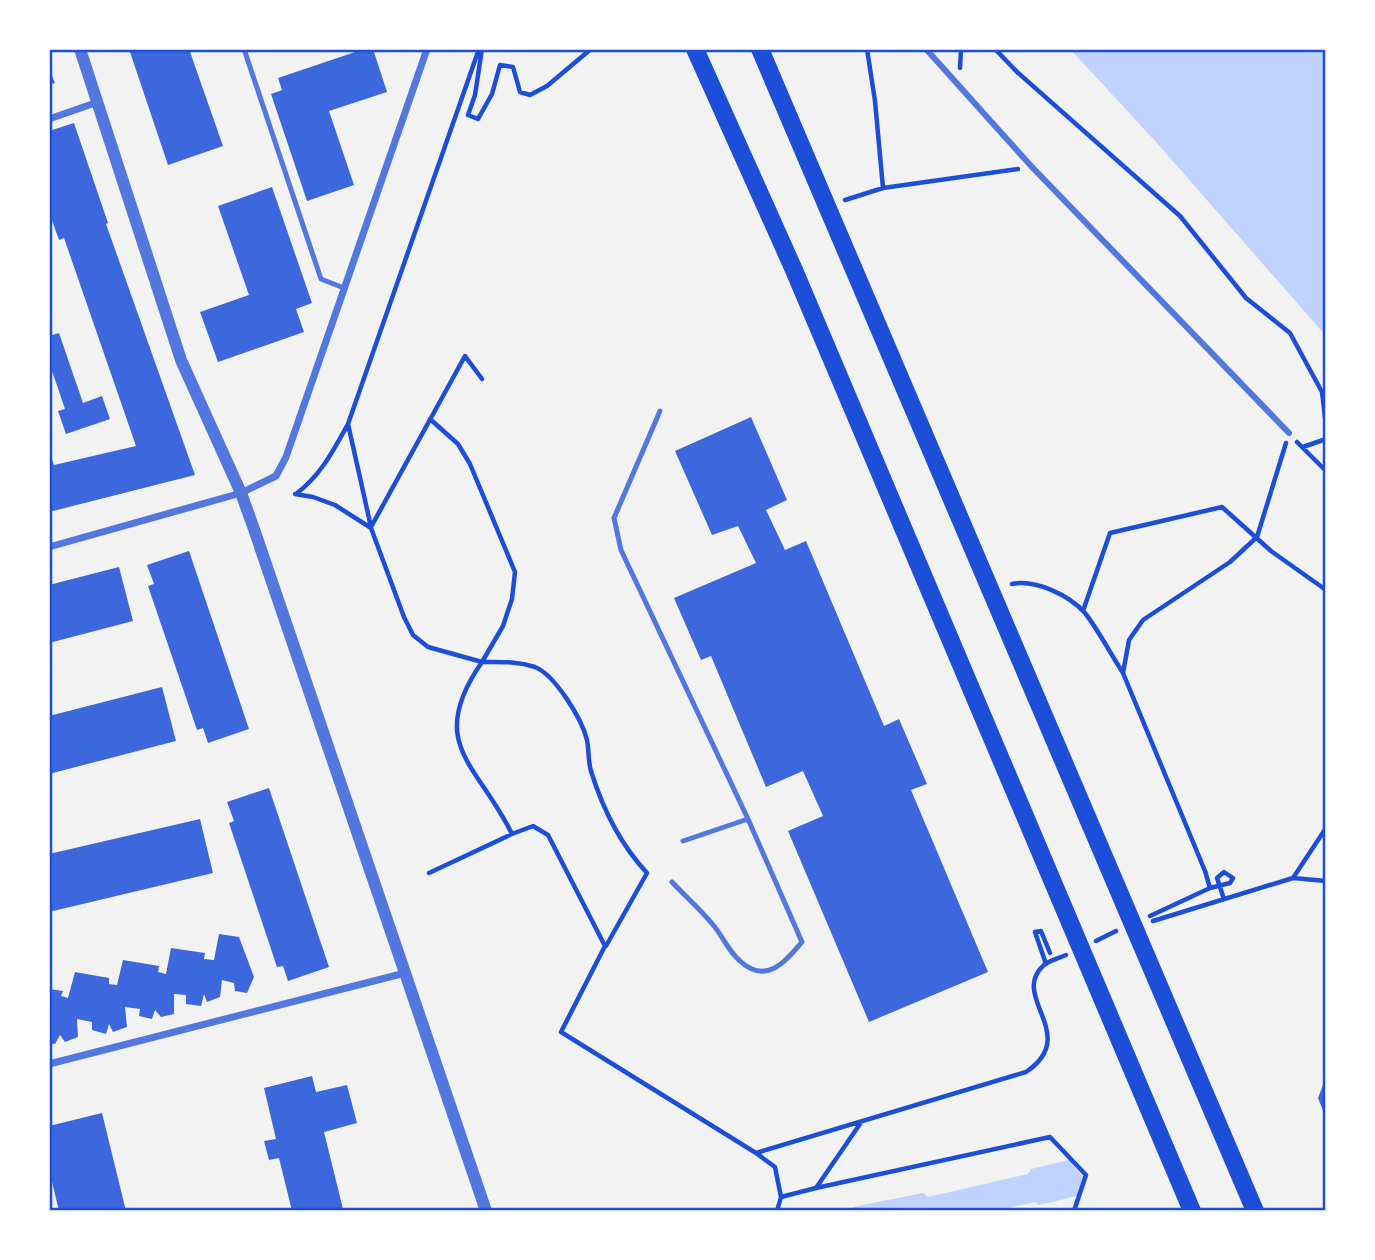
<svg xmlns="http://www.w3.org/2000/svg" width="1375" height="1260" viewBox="0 0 1375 1260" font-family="'Alegreya Sans',sans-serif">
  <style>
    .water { fill: #bfd3fe }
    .building { fill: #3d67dc }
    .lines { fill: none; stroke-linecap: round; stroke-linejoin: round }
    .path { stroke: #1d4ed8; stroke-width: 4.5 }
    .service { stroke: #5277de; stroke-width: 5 }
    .pedestrian { stroke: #5277de; stroke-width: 6 }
    .minor { stroke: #5277de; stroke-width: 7 }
    .tertiary { stroke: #5277de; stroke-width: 12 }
    .primary { stroke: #1d4ed8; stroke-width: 18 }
    .neatline { fill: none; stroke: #1d4ed8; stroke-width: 2.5 }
  </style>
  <rect width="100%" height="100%" fill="#f2f2f2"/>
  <path class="water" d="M 1070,49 L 1326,49 L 1326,336 L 1156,142 Z
    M 1069,1160 L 1083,1177 L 1077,1196 L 1039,1205 L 1035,1202 L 994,1211 L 850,1211 L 853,1207 L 923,1193 L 928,1197 L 1028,1174 L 1031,1169 Z"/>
  <path class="building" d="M 129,49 L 189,49 L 223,146 L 168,165 Z
    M 364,49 L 373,49 L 387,92 L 329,111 L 354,185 L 307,201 L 271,94 L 282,90 L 278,78 Z
    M 49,68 L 55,83 L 49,85 Z
    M 74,123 L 108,223 L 106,224 L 195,475 L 49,512 L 49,452 L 54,465 L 136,446 L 64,238 L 59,240 L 49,212 L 49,131 Z
    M 272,187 L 312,303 L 296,309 L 304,332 L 218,362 L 200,312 L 249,295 L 218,206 Z
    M 59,333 L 83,403 L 102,396 L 110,419 L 66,434 L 58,411 L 65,409 L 49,362 L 49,336 Z
    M 751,417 L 787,500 L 766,510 L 785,550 L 806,541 L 884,726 L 899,719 L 927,784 L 911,790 L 988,972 L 869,1022 L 788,831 L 823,816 L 803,771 L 766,787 L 711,656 L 701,660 L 674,598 L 756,563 L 738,526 L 712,535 L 675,451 Z
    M 189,551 L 249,729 L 208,743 L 203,728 L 197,730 L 148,586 L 154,584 L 147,565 Z
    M 119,567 L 133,621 L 49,643 L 49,585 Z
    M 162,687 L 176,741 L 49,774 L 49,716 Z
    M 269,788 L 329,967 L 288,981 L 283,966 L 277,967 L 229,823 L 234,821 L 227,802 Z
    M 200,819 L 213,873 L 49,912 L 49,854 Z
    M 219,934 L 239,937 L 254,977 L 247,993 L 235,991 L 234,983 L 222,980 L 220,997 L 207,1002 L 204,994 L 201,1006 L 186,1004 L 186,995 L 174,994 L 174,1014 L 161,1017 L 155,1010 L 152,1019 L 139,1016 L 140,1009 L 125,1007 L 127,1027 L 113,1032 L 109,1024 L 106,1034 L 92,1030 L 92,1022 L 77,1019 L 78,1037 L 65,1042 L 60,1035 L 55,1044 L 49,1043 L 49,989 L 63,991 L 61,996 L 68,998 L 75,972 L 109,978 L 109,984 L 117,985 L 123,960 L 159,966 L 158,972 L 166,974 L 171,948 L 205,953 L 204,959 L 214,960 Z
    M 312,1076 L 316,1092 L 347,1085 L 357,1123 L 324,1132 L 343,1209 L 333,1211 L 292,1211 L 279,1158 L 269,1160 L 264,1141 L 276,1139 L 264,1088 Z
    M 1326,1077 L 1326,1118 L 1318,1098 Z
    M 102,1113 L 126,1211 L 59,1211 L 49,1169 L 49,1126 Z"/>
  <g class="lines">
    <path class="path" d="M 482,49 L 475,95 L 468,115 L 478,119 L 492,94 L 500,65 L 513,67 L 520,92 L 530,95 L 547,86 L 591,49
      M 867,49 L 875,101 L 883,188
      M 995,49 L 1017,72 L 1180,216 L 1246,298 L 1290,333 L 1322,392 L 1326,426
      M 960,68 L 961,49
      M 845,200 L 883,188 L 1018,169
      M 430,419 L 458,444 L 470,464 L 515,572 L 512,599 L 503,626 L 482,662 C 500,662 517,661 535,667 C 555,675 582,719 587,740 C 589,750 588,761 591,771 C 603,810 620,844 647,873 L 606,946
      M 1297,442 L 1326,471
      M 1303,447 L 1326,439
      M 295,494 L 313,497 L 335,505 L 371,528 L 404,617 L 413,635 L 428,647 L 482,662 C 425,744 478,764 512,834 L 533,826 L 548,835 L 605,946 L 561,1032 L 756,1153 L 1026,1072 C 1082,1034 1007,996 1045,964 C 1051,960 1059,958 1066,955
      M 296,494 C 321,475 333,451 348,424
      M 371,527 L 348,424 L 479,49
      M 371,527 L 465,356 L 482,379
      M 1012,584 C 1035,579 1069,595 1085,613 C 1099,631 1110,653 1123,673
      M 1083,611 L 1110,533 L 1222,507 L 1271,551 L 1326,590
      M 429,873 L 512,834
      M 1293,878 L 1326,828
      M 1210,888 L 1230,883 L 1233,878 L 1224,872 L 1217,878 L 1224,899
      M 1150,916 L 1210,888 L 1205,871 L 1123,673 L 1129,640 L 1143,620 L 1230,562 L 1257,537 L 1286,443
      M 1153,921 L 1293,878 L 1326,881
      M 1096,941 L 1116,931
      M 1046,964 L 1035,932 L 1041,931 L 1050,953
      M 756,1153 L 775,1167 L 781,1197 L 777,1211
      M 816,1188 L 862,1121
      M 781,1197 L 816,1188 L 1050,1137 L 1086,1175 L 1074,1211"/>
    <path class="service" d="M 244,49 L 321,279 L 344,288
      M 660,411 L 614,518 L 621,550 L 748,819 L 802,942 C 785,962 766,985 740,961 C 729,952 723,937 714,926 C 701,910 686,897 672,882
      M 683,841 L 748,819"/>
    <path class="pedestrian" d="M 926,49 L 1032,167 L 1289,433"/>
    <path class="minor" d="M 49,119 L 98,102
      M 49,547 L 241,493 L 276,476 L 286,457 L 427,49
      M 49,1064 L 405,973"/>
    <path class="tertiary" d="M 80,49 L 181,360 L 241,493 L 254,529 L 486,1211"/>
    <path class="primary" d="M 695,49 L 794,270 L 1192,1211
      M 760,49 L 1255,1211"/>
  </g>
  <rect width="1375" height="1260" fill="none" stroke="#ffffff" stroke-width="102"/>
  <rect x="51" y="51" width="1273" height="1158" class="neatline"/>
</svg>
